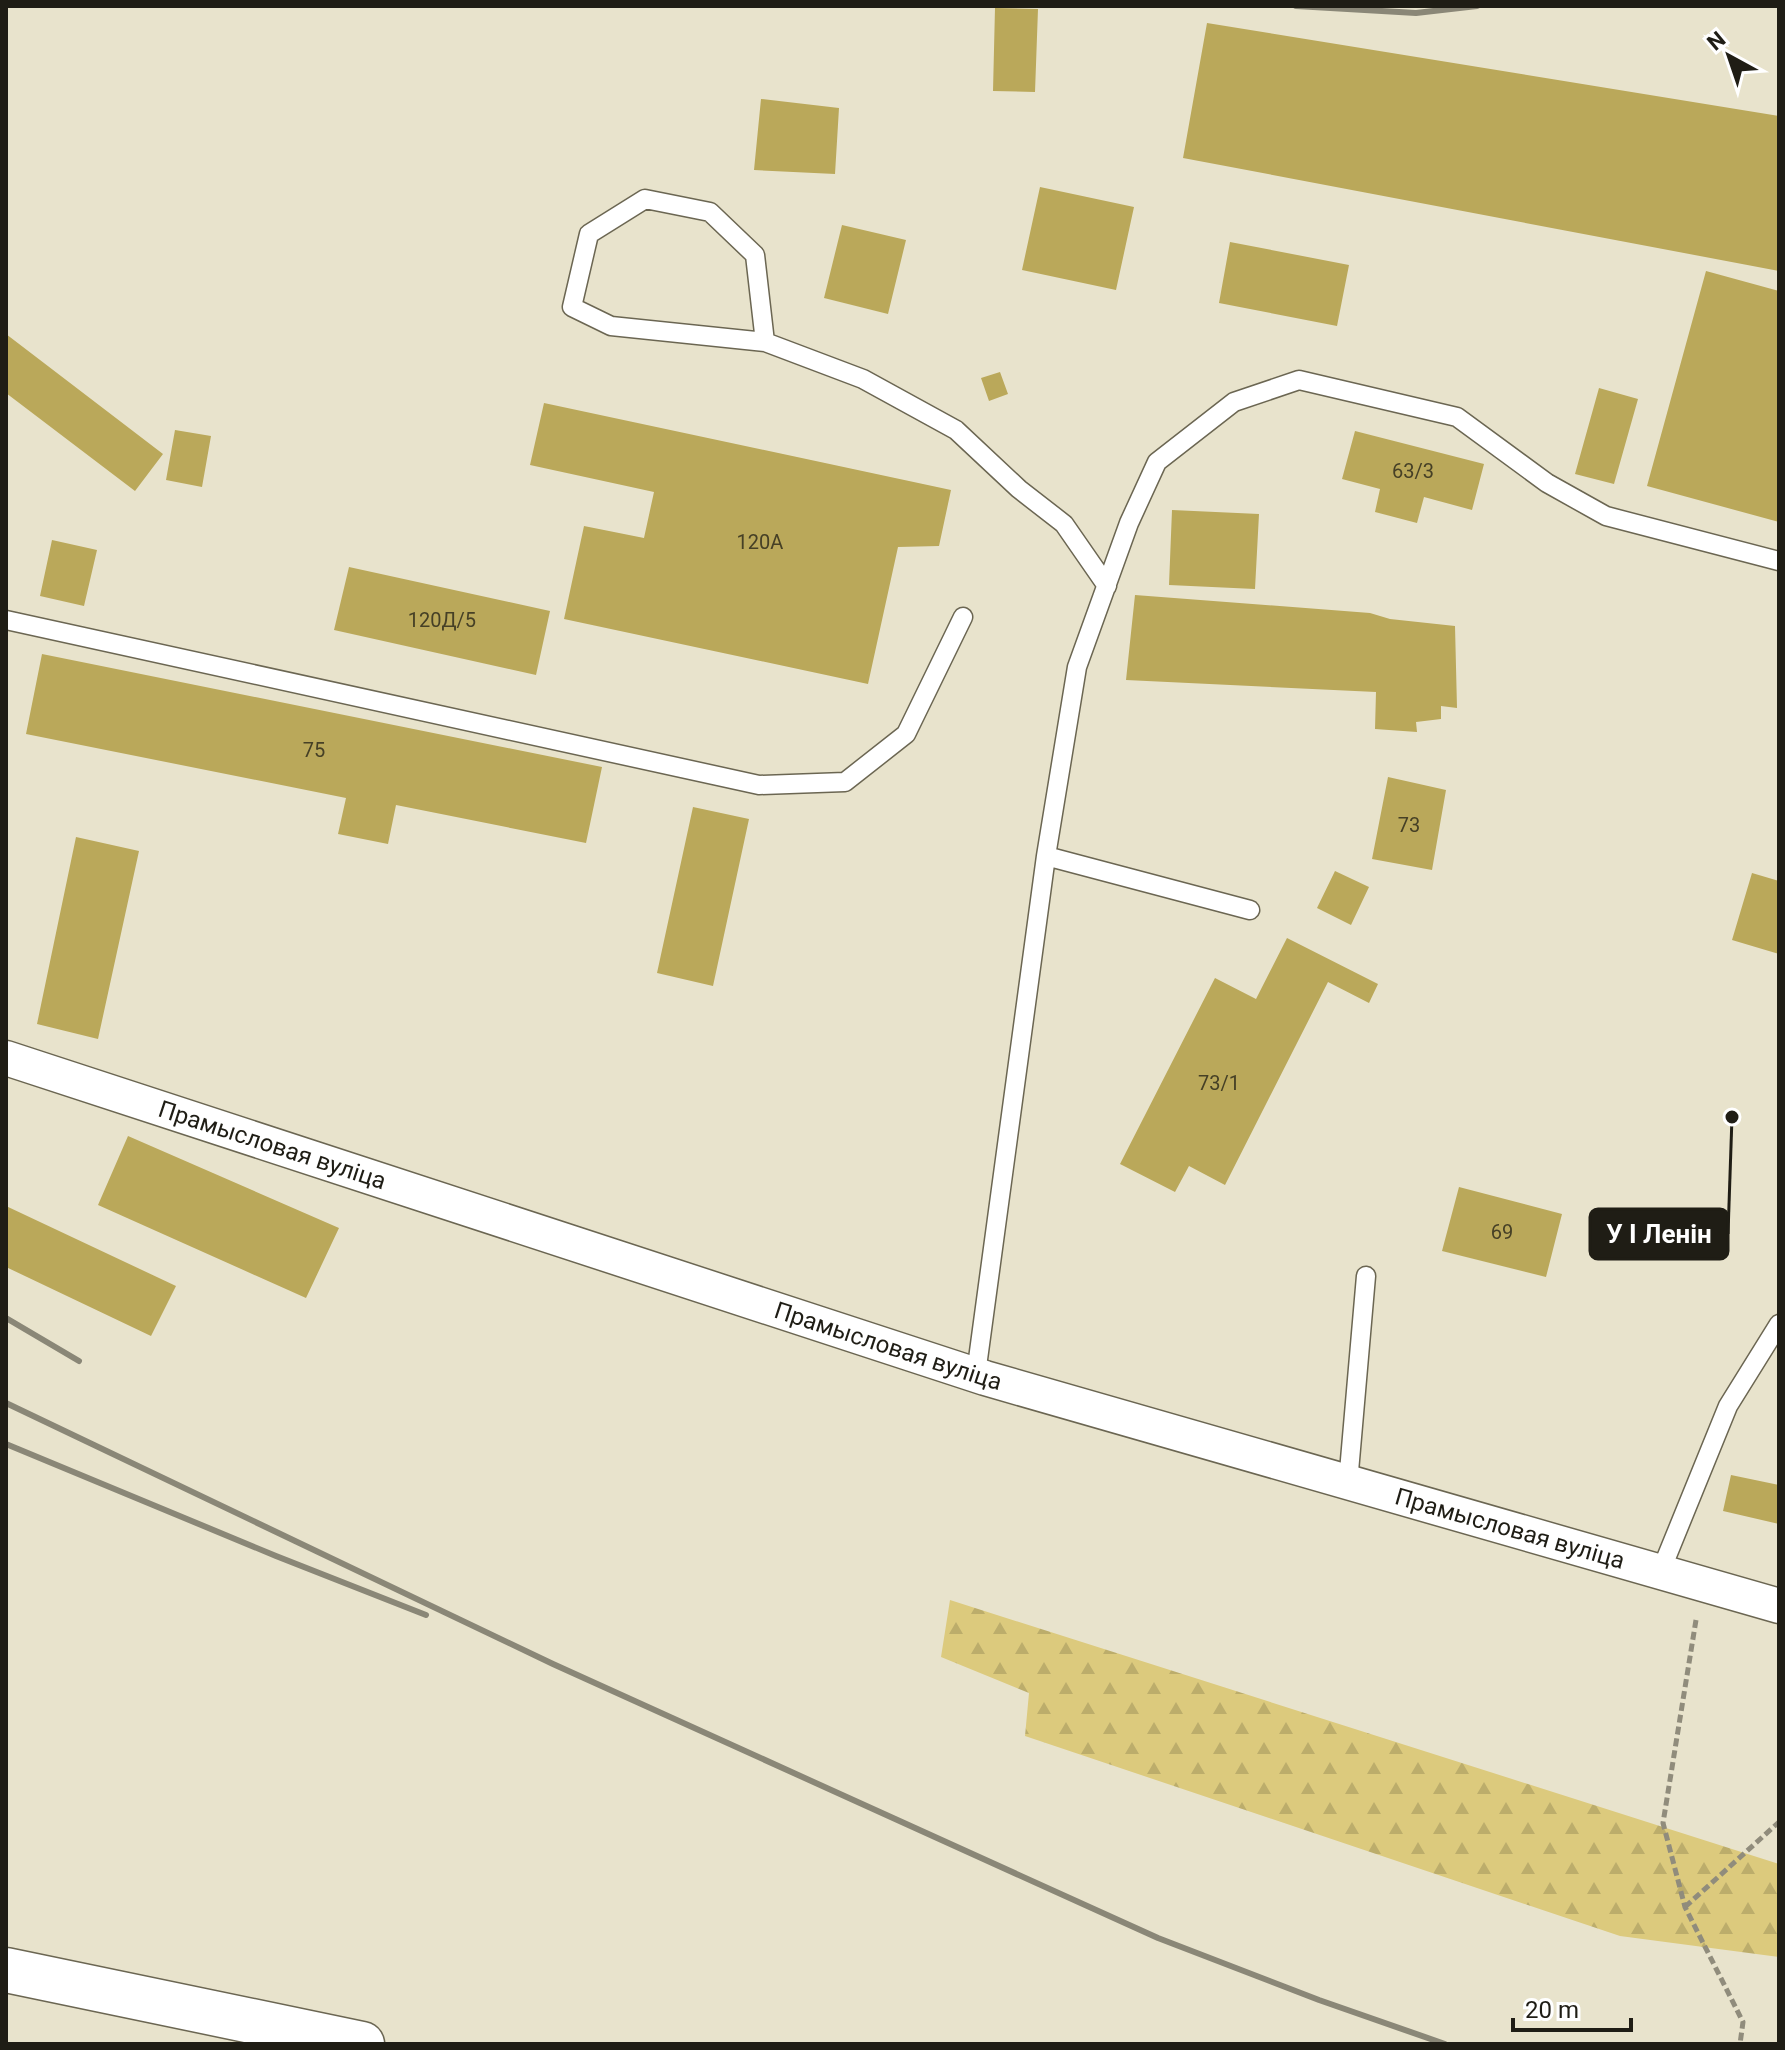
<svg xmlns="http://www.w3.org/2000/svg" width="1785" height="2050" viewBox="0 0 1785 2050" font-family="Roboto,sans-serif">
  <style>
    .forest { fill: url(#forest-firs) }
    .building { fill: #baa85a }
    .lines { fill: none; stroke-linecap: round; stroke-linejoin: round }
    .service-casing { stroke: #6b6652; stroke-width: 21 }
    .minor-casing { stroke: #6b6652; stroke-width: 37 }
    .tertiary-casing { stroke: #6b6652; stroke-width: 47 }
    .path { stroke: #908c7c; stroke-width: 5; stroke-dasharray: 8 4; stroke-linecap: butt }
    .service { stroke: #fff; stroke-width: 18 }
    .minor { stroke: #fff; stroke-width: 34 }
    .tertiary { stroke: #fff; stroke-width: 44 }
    .rail { stroke: #8a8777; stroke-width: 6 }
    .labels { text-anchor: middle; stroke-width: 6; stroke-linejoin: round; paint-order: stroke }
    .number-label { font-size: 20px; fill: #464026 }
    .street-label { font-size: 24px; fill: #1f1d15; stroke: #fff }
    .leader { fill: none; stroke: #1f1d15; stroke-width: 3 }
    .callout-dot { fill: #1f1d15; stroke: #fff; stroke-width: 3 }
    .callout { fill: #1f1d15; stroke: #1f1d15; stroke-width: 3 }
    .callout-label { font-size: 26px; text-anchor: middle; font-weight: bold; fill: #fff }
  </style>
  <defs>
    <pattern id="forest-firs" width="22" height="20" patternUnits="userSpaceOnUse" patternTransform="scale(2)"><rect width="22" height="20" fill="#dcca7d"/><path d="M5 1l3.5 6h-7zM16 11l3.5 6h-7z" fill="#bcad6b"/></pattern>
  </defs>
  <rect width="100%" height="100%" fill="#e8e3cc"/>
  <path class="forest" d="M 950,1600 L 1779,1864 L 1779,1957 L 1620,1936 L 1025,1736 L 1029,1693 L 941,1657 Z"/>
  <path class="building" d="M 995,8 L 1038,9 L 1035,92 L 993,91 Z
    M 1207,23 L 1779,116 L 1779,271 L 1183,158 Z
    M 761,99 L 839,108 L 835,174 L 754,170 Z
    M 1040,187 L 1134,207 L 1116,290 L 1022,270 Z
    M 842,225 L 906,240 L 888,314 L 824,298 Z
    M 1230,242 L 1349,265 L 1337,326 L 1219,303 Z
    M 1706,271 L 1779,291 L 1779,522 L 1647,486 Z
    M 6,334 L 163,454 L 135,491 L 6,393 Z
    M 1000,372 L 1008,394 L 989,401 L 981,378 Z
    M 1599,388 L 1638,399 L 1614,484 L 1575,474 Z
    M 544,403 L 951,490 L 939,546 L 898,547 L 868,684 L 564,619 L 584,526 L 644,538 L 654,492 L 530,465 Z
    M 175,430 L 211,436 L 202,487 L 166,480 Z
    M 1355,431 L 1484,464 L 1472,510 L 1424,497 L 1417,523 L 1375,512 L 1380,489 L 1342,479 Z
    M 1172,510 L 1259,514 L 1255,589 L 1169,585 Z
    M 52,540 L 97,550 L 84,606 L 40,596 Z
    M 349,567 L 550,611 L 536,675 L 334,630 Z
    M 1135,595 L 1370,613 L 1390,619 L 1455,626 L 1457,708 L 1441,706 L 1441,719 L 1416,722 L 1417,732 L 1375,729 L 1376,692 L 1126,680 Z
    M 42,654 L 602,767 L 586,843 L 396,805 L 388,844 L 338,834 L 346,798 L 26,734 Z
    M 1388,777 L 1446,790 L 1432,870 L 1372,859 Z
    M 693,807 L 749,819 L 713,986 L 657,973 Z
    M 76,837 L 139,851 L 98,1039 L 37,1024 Z
    M 1335,871 L 1369,887 L 1351,925 L 1317,908 Z
    M 1752,873 L 1779,881 L 1779,954 L 1732,940 Z
    M 1287,938 L 1378,984 L 1369,1003 L 1328,982 L 1225,1185 L 1189,1166 L 1175,1192 L 1120,1164 L 1215,978 L 1256,999 Z
    M 128,1136 L 339,1228 L 306,1298 L 98,1205 Z
    M 1459,1187 L 1562,1214 L 1546,1277 L 1442,1251 Z
    M 6,1206 L 176,1286 L 151,1336 L 6,1267 Z
    M 1731,1475 L 1779,1485 L 1779,1524 L 1723,1511 Z"/>
  <g class="lines">
    <g class="service-casing">
      <path id="service" d="M 765,342 L 755,255 L 710,212 L 645,199 L 589,234 L 572,307 L 611,326 L 765,342 L 863,379 L 956,430 L 1019,489 L 1064,524 L 1107,586
        M 6,620 L 759,785 L 845,782 L 906,734 L 963,617
        M 1046,856 L 1250,910
        M 976,1374 L 1046,856 L 1077,667 L 1129,523 L 1157,462 L 1234,402 L 1299,380 L 1457,417 L 1547,483 L 1606,516 L 1779,561
        M 1348,1483 L 1366,1276
        M 1660,1573 L 1728,1406 L 1779,1324"/>
    </g>
    <g class="minor-casing">
      <g id="minor">
        <path id="s1" d="M 6,1058 L 985,1378 L 1779,1606"/>
      </g>
    </g>
    <g class="tertiary-casing">
      <path id="tertiary" d="M 6,1970 L 362,2044"/>
    </g>
    <path class="path" d="M 1696,1620 L 1663,1823 L 1685,1907 L 1743,2022 L 1740,2044
      M 1685,1907 L 1779,1822"/>
    <use href="#service" class="service"/>
    <use href="#minor" class="minor"/>
    <use href="#tertiary" class="tertiary"/>
    <path class="rail" d="M 1296,6 L 1416,13 L 1477,6
      M 6,1318 L 79,1361
      M 6,1403 L 553,1664 L 1158,1938 L 1319,2000 L 1445,2044
      M 6,1444 L 276,1556 L 426,1615"/>
  </g>
  <g class="labels">
    <g class="number-label">
      <text x="1413" y="478">63/3</text>
      <text x="760" y="549">120А</text>
      <text x="442" y="627">120Д/5</text>
      <text x="314" y="757">75</text>
      <text x="1409" y="832">73</text>
      <text x="1219" y="1090">73/1</text>
      <text x="1502" y="1239">69</text>
    </g>
    <g class="street-label">
      <text dy="8" stroke="none"><textPath href="#s1" startOffset="280">Прамысловая вуліца</textPath></text>
      <text dy="8" stroke="none"><textPath href="#s1" startOffset="928">Прамысловая вуліца</textPath></text>
      <text dy="8" stroke="none"><textPath href="#s1" startOffset="1576">Прамысловая вуліца</textPath></text>
    </g>
  </g>
  <path class="leader" d="M1732 1117L1728 1234"/>
  <circle class="callout-dot" cx="1732" cy="1117" r="8"/>
  <rect class="callout" x="1590" y="1209" width="138" height="50" rx="8"/>
  <g class="callout-label">
    <text x="1659" y="1243">У І Ленін</text>
  </g>
  <rect width="1785" height="2050" fill="none" stroke="#1f1d15" stroke-width="16"/>
  <g transform="translate(1729 56) rotate(320)" stroke="#ffffff" stroke-width="6" paint-order="stroke">
  <path d="M0-6L14 30L0 20L-14 30Z" fill="#1f1d15"/>
  <text y="-12" font-size="22" font-weight="bold" text-anchor="middle" fill="#1f1d15">N</text>
  </g>
  <path d="M1513 2018v12h118v-12" fill="none" stroke="#1f1d15" stroke-width="4"/>
  <text x="1525" y="2018" font-size="24" fill="#1f1d15" stroke="#ffffff" stroke-width="6" paint-order="stroke">20 m</text>
</svg>
